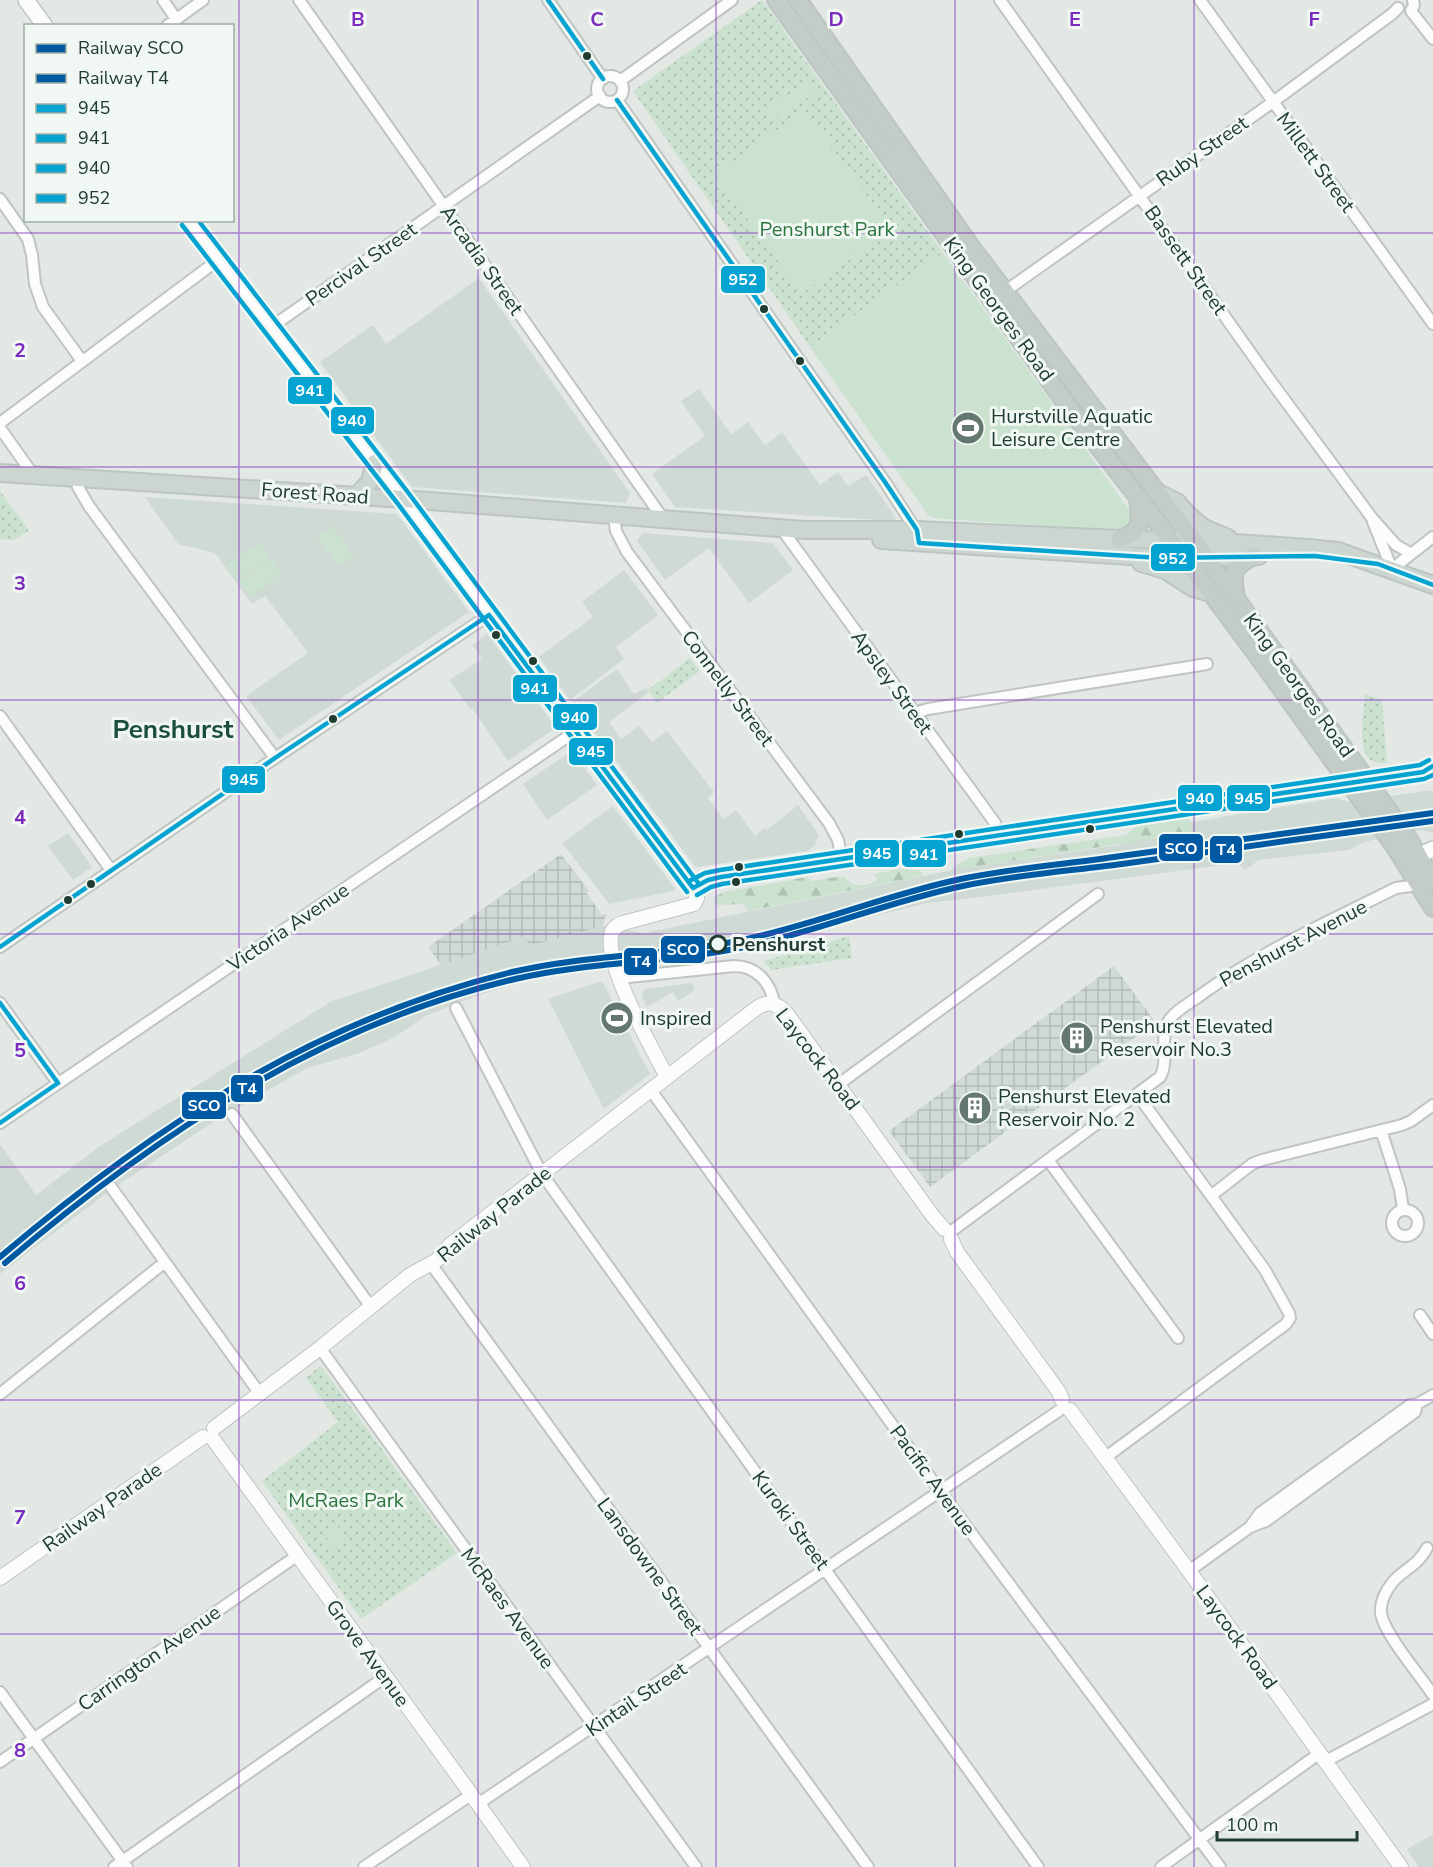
<svg xmlns="http://www.w3.org/2000/svg" width="1433" height="1867" viewBox="0 0 1433 1867" font-family="'Nunito Sans',sans-serif">
  <style>
    .built { fill: #d0dad5 }
    .industrial { fill: url(#industrial-grid) }
    .green { fill: url(#green-dots) }
    .forest { fill: url(#forest-firs) }
    .pitch { fill: #cbe2d0 }
    .lines { fill: none; stroke-linecap: round; stroke-linejoin: round }
    .minor-casing { stroke: #c0c5c2; stroke-width: 14 }
    .tertiary-casing { stroke: #c0c5c2; stroke-width: 16 }
    .secondary-casing { stroke: #bec6c2; stroke-width: 18 }
    .primary-casing { stroke: #bbc5c1; stroke-width: 20 }
    .trunk-casing { stroke: #bbc5c1; stroke-width: 20 }
    .minor { stroke: #fbfcfb; stroke-width: 10 }
    .tertiary { stroke: #fbfcfb; stroke-width: 14 }
    .secondary { stroke: #fbfcfb; stroke-width: 15 }
    .primary { stroke: #cdd5d1; stroke-width: 16 }
    .trunk { stroke: #c4ccc8; stroke-width: 16 }
    .bus-1-casing { stroke: #f1f8f3; stroke-width: 9 }
    .bus-2-casing { stroke: #f1f8f3; stroke-width: 9 }
    .bus-3-casing { stroke: #f1f8f3; stroke-width: 9 }
    .bus-4-casing { stroke: #f1f8f3; stroke-width: 9 }
    .bus-1 { stroke: #05a3d2; stroke-width: 4.5 }
    .bus-2 { stroke: #05a3d2; stroke-width: 4.5 }
    .bus-3 { stroke: #05a3d2; stroke-width: 4.5 }
    .bus-4 { stroke: #05a3d2; stroke-width: 4.5 }
    .rail-1-casing { stroke: #f1f8f3; stroke-width: 10 }
    .rail-2-casing { stroke: #f1f8f3; stroke-width: 10 }
    .rail-1 { stroke: #005aa3; stroke-width: 6 }
    .rail-2 { stroke: #005aa3; stroke-width: 6 }
    .grid { fill: none; stroke: #7b2cbf; stroke-width: 1.5; stroke-opacity: 0.55 }
    .bus-dot { fill: #203c31; stroke: #f1f8f3; stroke-width: 2 }
    .stop-dot { fill: #f1f8f3; stroke: #203c31; stroke-width: 3 }
    .labels { text-anchor: middle; stroke-width: 6; stroke-linejoin: round; paint-order: stroke }
    .street-label { font-size: 20px; fill: #203c31; stroke: #f1f8f3 }
    .park-label { font-size: 20px; fill: #2a743d; stroke: #f1f8f3 }
    .poi-label { font-size: 20px; fill: #203c31; stroke: #f1f8f3; text-anchor: start }
    .stop-label { font-size: 20px; font-weight: bold; fill: #203c31; stroke: #f1f8f3; text-anchor: start }
    .district-label { font-size: 26px; font-weight: bold; fill: #1c4e3c; stroke: #f1f8f3 }
    .grid-label { font-size: 20px; text-anchor: middle; font-weight: bold; fill: #7b2cbf; stroke: #f1f8f3; stroke-width: 6; stroke-linejoin: round; paint-order: stroke }
    .line-badge { stroke: #f1f8f3; stroke-width: 2 }
    .badge-label { font-size: 16px; text-anchor: middle; font-weight: bold; fill: #fff }
  </style>
  <defs>
    <pattern id="industrial-grid" width="8" height="8" patternUnits="userSpaceOnUse" patternTransform="scale(1.5)"><rect width="8" height="8" fill="#d0dad5"/><path d="M0 4h8M4 0v8" fill="none" stroke="#b2bcb7"/></pattern>
    <pattern id="green-dots" width="8" height="8" patternUnits="userSpaceOnUse" patternTransform="scale(1.5)"><rect width="8" height="8" fill="#cbe2d0"/><path d="M2 2h.1M6 6h.1" fill="none" stroke="#aec3b3" stroke-width="1.8" stroke-linecap="round"/></pattern>
    <pattern id="forest-firs" width="22" height="20" patternUnits="userSpaceOnUse" patternTransform="scale(1.5)"><rect width="22" height="20" fill="#cbe2d0"/><path d="M5 1l3.5 6h-7zM16 11l3.5 6h-7z" fill="#aec3b3"/></pattern>
  </defs>
  <rect width="100%" height="100%" fill="#e3e8e5"/>
  <path class="built" d="M 479,278 L 630,493 L 626,503 L 412,487 L 320,362 L 373,325 L 386,344 Z
    M 699,389 L 731,434 L 748,422 L 765,445 L 782,432 L 820,485 L 838,472 L 848,486 L 866,475 L 896,518 L 895,521 L 675,507 L 652,474 L 705,436 L 681,401 Z
    M 145,497 L 397,514 L 469,612 L 279,740 L 246,696 L 308,653 L 265,596 L 252,604 L 215,553 L 178,544 Z
    M 642,533 L 773,543 L 793,570 L 749,603 L 709,548 L 665,580 L 637,541 Z
    M 624,570 L 658,615 L 616,647 L 624,659 L 570,700 L 539,657 L 593,617 L 582,602 Z
    M 487,634 L 555,726 L 554,729 L 508,761 L 472,708 L 470,709 L 449,680 L 482,659 L 472,645 Z
    M 617,669 L 634,694 L 646,688 L 649,692 L 609,722 L 621,739 L 639,726 L 652,742 L 667,731 L 714,792 L 708,798 L 724,819 L 736,810 L 755,836 L 764,828 L 767,830 L 798,805 L 819,835 L 815,845 L 808,851 L 697,867 L 694,865 L 572,702 Z
    M 572,751 L 597,785 L 547,820 L 523,784 Z
    M 1433,790 L 1433,833 L 1420,830 L 1364,842 L 1349,850 L 1259,860 L 1245,870 L 1238,863 L 965,899 L 927,903 L 720,955 L 655,959 L 653,962 L 530,978 L 465,1000 L 426,1016 L 395,1037 L 360,1053 L 310,1067 L 291,1077 L 218,1119 L 112,1189 L 0,1274 L 0,1144 L 36,1195 L 103,1144 L 332,1001 L 527,936 L 529,946 L 603,926 L 644,933 L 963,868 L 1119,845 L 1144,830 L 1336,798 L 1349,802 Z
    M 613,806 L 675,889 L 674,891 L 609,904 L 567,849 L 562,843 Z
    M 68,833 L 92,867 L 73,880 L 48,846 Z
    M 602,981 L 650,1074 L 604,1109 L 548,999 Z
    M 692,983 L 695,990 L 678,1001 L 673,992 L 647,1007 L 642,997 L 642,992 L 645,989 Z
    M 1433,1834 L 1433,1867 L 1419,1867 L 1407,1849 Z"/>
  <path class="industrial" d="M 561,854 L 589,891 L 586,892 L 602,915 L 606,914 L 603,926 L 529,946 L 526,936 L 441,965 L 428,947 Z
    M 1114,966 L 1160,1028 L 1160,1041 L 1149,1027 L 930,1187 L 889,1131 Z"/>
  <path class="green" d="M 762,0 L 943,253 L 810,347 L 633,91 Z
    M 0,491 L 29,530 L 15,540 L 0,539 Z
    M 690,658 L 700,671 L 657,703 L 648,690 Z
    M 1365,694 L 1382,700 L 1387,763 C 1351,768 1364,717 1365,694 Z
    M 849,936 L 852,958 L 771,970 L 764,961 Z
    M 320,1366 L 322,1367 L 457,1553 L 361,1619 L 262,1481 L 338,1422 L 306,1378 Z"/>
  <path class="forest" d="M 1189,816 L 1191,833 L 952,870 L 952,868 L 969,858 L 1126,835 C 1146,816 1163,818 1189,816 Z
    M 900,869 L 921,871 L 922,876 L 748,911 L 744,904 L 717,905 L 714,901 L 714,897 L 724,892 L 808,877 L 810,881 L 844,876 C 852,888 866,887 877,880 L 874,874 Z"/>
  <path class="pitch" d="M 808,82 L 815,93 L 772,121 L 765,110 Z
    M 805,110 L 891,230 L 801,294 L 715,174 Z
    M 943,253 L 1128,508 C 1142,534 1107,530 1092,530 L 934,518 L 928,515 L 810,347 Z
    M 331,526 L 354,555 L 340,566 L 317,537 Z
    M 259,543 L 269,558 L 237,580 L 227,565 Z
    M 271,559 L 281,574 L 250,597 L 239,582 Z
    M 329,1526 L 343,1528 L 340,1549 L 326,1547 Z"/>
  <g class="lines">
    <g class="minor-casing">
      <path id="minor" d="M 163,0 L 176,19
        M 299,0 L 664,520
        M 548,0 L 603,79
        M 1000,0 L 1270,380 L 1372,518 L 1396,545 L 1410,553
        M 1200,0 L 1433,324
        M 1411,11 L 1433,39
        M 1411,11 L 1414,5 L 1413,0
        M 167,26 L 203,0
        M597 89a13 13 0 1 1 26 0a13 13 0 1 1-26 0Z
        M 620,81 L 732,0
        M 617,100 L 885,482 L 918,533
        M 0,199 L 28,239 L 32,255 L 35,284 L 43,307 L 82,361
        M 1004,292 L 1273,102 L 1392,14 L 1398,8
        M 270,328 L 600,96
        M 0,423 L 218,260
        M 0,428 L 34,476
        M 76,478 L 78,487 L 89,506 L 275,758
        M 614,516 L 616,531 L 627,552 L 829,823 L 838,840 L 842,860
        M 1373,522 L 1392,569 L 1433,537
        M 781,528 L 995,823 L 1000,836
        M 915,713 L 928,709 L 1207,664
        M 0,716 L 111,870
        M 0,947 L 275,758 L 489,615
        M 619,978 L 734,966 C 756,966 771,982 774,1004
        M 0,1003 L 58,1083
        M 456,1008 L 542,1174 L 1038,1867
        M 839,1084 L 1098,894
        M 650,1089 L 940,1491 L 1220,1867
        M 232,1114 L 371,1307
        M 0,1123 L 576,731
        M 1381,1130 L 1400,1189 L 1403,1209
        M 1048,1160 L 1178,1338
        M 111,1187 L 260,1394
        M 1212,1195 L 1252,1164 L 1262,1160 L 1402,1125 L 1411,1121 L 1433,1105
        M1392 1223a13 13 0 1 1 26 0a13 13 0 1 1-26 0Z
        M 953,1230 L 1160,1077 C 1170,1061 1158,1035 1170,1019 C 1177,1009 1192,1002 1202,994 C 1262,951 1330,921 1396,888 L 1418,885
        M 431,1264 L 868,1867
        M 1420,1315 L 1433,1334
        M 320,1348 L 696,1867
        M 0,1394 L 165,1262
        M 1106,1457 L 1286,1324 L 1290,1318 L 1289,1313 L 1265,1270 L 1137,1094
        M 1250,1527 L 1260,1513 L 1410,1405 L 1417,1404 L 1433,1395
        M 1427,1548 C 1417,1567 1403,1569 1392,1583 C 1385,1592 1380,1602 1381,1613 C 1383,1632 1421,1677 1433,1695
        M 1189,1571 L 1250,1527 L 1266,1521 L 1415,1412 L 1417,1404
        M 0,1692 L 127,1867
        M 1326,1761 L 1433,1704
        M 0,1762 L 298,1555
        M 478,1804 L 1060,1410
        M 114,1867 L 385,1677
        M 364,1867 L 472,1794
        M 1161,1867 L 1320,1753"/>
    </g>
    <g class="tertiary-casing">
      <path id="tertiary" d="M 1367,780 L 1423,772 L 1433,766
        M 667,1077 C 651,1046 606,968 611,936 C 612,929 617,925 623,923 L 694,904 L 697,898 L 693,888
        M 951,1239 L 957,1252 L 1059,1392 L 1062,1400
        M 1070,1410 L 1189,1571 L 1401,1867
        M 214,1428 L 320,1348 L 410,1275 L 437,1260 L 450,1245 L 754,1010 C 767,1000 776,1002 787,1014 L 932,1215 L 944,1229
        M 213,1439 L 463,1783 L 523,1867
        M 0,1578 L 203,1437"/>
    </g>
    <g class="secondary-casing">
      <path id="secondary" d="M 26,0 L 45,26
        M 188,220 L 404,499 L 693,888 L 708,880 L 721,877 L 1347,782
        M 1407,861 L 1433,849"/>
    </g>
    <g class="primary-casing">
      <path id="primary" d="M 0,473 L 404,499 L 804,530 L 917,530 L 1120,539 L 1206,541 L 1309,548 L 1338,551 L 1433,585
        M 1156,492 L 1177,502 L 1187,514 L 1204,528 L 1228,538
        M 357,496 L 370,481 L 375,463
        M 881,540 L 1161,558 L 1259,556
        M 1141,563 L 1165,570 L 1193,588 L 1210,593"/>
    </g>
    <g class="trunk-casing">
      <path id="trunk" d="M 776,0 L 1074,415 L 1185,558 L 1257,655 L 1395,847 L 1433,908
        M 798,0 L 972,248 L 1206,557 L 1356,765 L 1410,841 L 1433,881
        M 1120,539 C 1143,530 1141,523 1138,499
        M 1236,598 C 1232,574 1231,566 1255,556"/>
    </g>
    <use href="#minor" class="minor"/>
    <use href="#tertiary" class="tertiary"/>
    <use href="#secondary" class="secondary"/>
    <use href="#primary" class="primary"/>
    <use href="#trunk" class="trunk"/>
    <g class="bus-1-casing">
      <path id="bus-1" d="M 489,615 L 693,888
        M 693,888 L 708,880 L 721,877 L 1423,772 L 1433,766
        M 0,947 L 275,758 L 489,615
        M 0,1003 L 58,1083
        M 0,1123 L 58,1083"/>
    </g>
    <g class="bus-2-casing">
      <path id="bus-2" d="M 182,225 L 398,504 L 687,892
        M 697,895 L 711,887 L 722,884 L 1424,779 L 1433,775"/>
    </g>
    <g class="bus-3-casing">
      <path id="bus-3" d="M 198,220 L 410,495 L 699,884
        M 689,881 L 705,873 L 720,870 L 1420,765 L 1429,760"/>
    </g>
    <g class="bus-4-casing">
      <path id="bus-4" d="M 548,0 L 603,79
        M 617,100 L 885,482 L 917,530 L 919,543 L 1161,558 L 1315,556 L 1378,564 L 1433,585"/>
    </g>
    <use href="#bus-1" class="bus-1"/>
    <use href="#bus-2" class="bus-2"/>
    <use href="#bus-3" class="bus-3"/>
    <use href="#bus-4" class="bus-4"/>
    <g class="rail-1-casing">
      <path id="rail-1" d="M 0,1257 C 153,1127 314,1020 512,972 C 589,954 669,956 747,939 C 820,923 889,894 961,879 C 1014,868 1068,864 1121,856 C 1225,842 1329,827 1433,813"/>
    </g>
    <g class="rail-2-casing">
      <path id="rail-2" d="M 5,1263 C 156,1135 319,1025 515,979 C 592,961 672,963 749,946 C 822,930 890,901 963,886 C 1015,875 1069,871 1122,864 C 1226,849 1329,835 1433,821"/>
    </g>
    <use href="#rail-1" class="rail-1"/>
    <use href="#rail-2" class="rail-2"/>
  </g>
  <path class="grid" d="M 239,0 L 239,1867M 478,0 L 478,1867M 716,0 L 716,1867M 955,0 L 955,1867M 1194,0 L 1194,1867M 0,233 L 1433,233M 0,467 L 1433,467M 0,700 L 1433,700M 0,934 L 1433,934M 0,1167 L 1433,1167M 0,1400 L 1433,1400M 0,1634 L 1433,1634"/>
  <defs>
    <g id="stadium-disc" transform="scale(1.725)"><circle r="9.5" fill="#647870" stroke="#f1f8f3"/><path d="M0-5a6.5 5 0 1 0 0 10a6.5 5 0 1 0 0-10ZM-3.5-1.8h7v3.6h-7Z" fill="#fff"/></g>
    <g id="building-disc" transform="scale(1.725)"><circle r="9.5" fill="#647870" stroke="#f1f8f3"/><path d="M-4-6H4V6H1V3H-1V6H-4ZM-2.5-4.3h1.7v1.8h-1.7ZM.8-4.3h1.7v1.8H.8ZM-2.5-1h1.7V.8h-1.7ZM.8-1h1.7V.8H.8Z" fill="#fff"/></g>
  </defs>
  <g fill-rule="evenodd">
    <use href="#stadium-disc" x="968" y="428"/>
    <use href="#stadium-disc" x="617" y="1018"/>
    <use href="#building-disc" x="1077" y="1038"/>
    <use href="#building-disc" x="975" y="1108"/>
  </g>
  <g class="bus-dot">
    <circle cx="587" cy="56" r="5"/>
    <circle cx="764" cy="309" r="5"/>
    <circle cx="800" cy="361" r="5"/>
    <circle cx="496" cy="635" r="5"/>
    <circle cx="533" cy="661" r="5"/>
    <circle cx="333" cy="719" r="5"/>
    <circle cx="1090" cy="829" r="5"/>
    <circle cx="959" cy="834" r="5"/>
    <circle cx="739" cy="867" r="5"/>
    <circle cx="736" cy="882" r="5"/>
    <circle cx="91" cy="884" r="5"/>
    <circle cx="68" cy="900" r="5"/>
  </g>
  <circle class="stop-dot" cx="718" cy="944" r="8"/>
  <g class="labels">
    <g class="street-label">
      <text transform="translate(1202 151) rotate(-35)" y="7">Ruby Street</text>
      <text transform="translate(1316 162) rotate(54)" y="7">Millett Street</text>
      <text transform="translate(482 260) rotate(55)" y="7">Arcadia Street</text>
      <text transform="translate(1186 260) rotate(55)" y="7">Bassett Street</text>
      <text transform="translate(361 264) rotate(-35)" y="7">Percival Street</text>
      <text transform="translate(999 309) rotate(54)" y="7">King Georges Road</text>
      <text transform="translate(315 493) rotate(4)" y="7">Forest Road</text>
      <text transform="translate(892 682) rotate(54)" y="7">Apsley Street</text>
      <text transform="translate(1299 685) rotate(54)" y="7">King Georges Road</text>
      <text transform="translate(728 688) rotate(53)" y="7">Connelly Street</text>
      <text transform="translate(288 927) rotate(-34)" y="7">Victoria Avenue</text>
      <text transform="translate(1293 943) rotate(-28)" y="7">Penshurst Avenue</text>
      <text transform="translate(818 1059) rotate(52)" y="7">Laycock Road</text>
      <text transform="translate(494 1214) rotate(-39)" y="7">Railway Parade</text>
      <text transform="translate(933 1480) rotate(54)" y="7">Pacific Avenue</text>
      <text transform="translate(102 1507) rotate(-35)" y="7">Railway Parade</text>
      <text transform="translate(791 1520) rotate(54)" y="7">Kuroki Street</text>
      <text transform="translate(650 1566) rotate(54)" y="7">Lansdowne Street</text>
      <text transform="translate(508 1608) rotate(54)" y="7">McRaes Avenue</text>
      <text transform="translate(1237 1637) rotate(54)" y="7">Laycock Road</text>
      <text transform="translate(368 1653) rotate(54)" y="7">Grove Avenue</text>
      <text transform="translate(149 1658) rotate(-35)" y="7">Carrington Avenue</text>
      <text transform="translate(636 1699) rotate(-34)" y="7">Kintail Street</text>
    </g>
    <g class="park-label">
      <text x="827" y="236">Penshurst Park</text>
      <text x="346" y="1507">McRaes Park</text>
    </g>
    <g class="poi-label">
      <text x="991" y="423">Hurstville Aquatic<tspan x="991" dy="23">Leisure Centre</tspan></text>
      <text x="640" y="1025">Inspired</text>
      <text x="1100" y="1033">Penshurst Elevated<tspan x="1100" dy="23">Reservoir No.3</tspan></text>
      <text x="998" y="1103">Penshurst Elevated<tspan x="998" dy="23">Reservoir No. 2</tspan></text>
    </g>
    <g class="stop-label">
      <text x="732" y="951">Penshurst</text>
    </g>
    <g class="district-label">
      <text x="173" y="738">Penshurst</text>
    </g>
  </g>
  <g class="grid-label">
    <text x="358" y="26">B</text>
    <text x="597" y="26">C</text>
    <text x="836" y="26">D</text>
    <text x="1075" y="26">E</text>
    <text x="1314" y="26">F</text>
    <text x="20" y="357">2</text>
    <text x="20" y="590">3</text>
    <text x="20" y="824">4</text>
    <text x="20" y="1057">5</text>
    <text x="20" y="1290">6</text>
    <text x="20" y="1524">7</text>
    <text x="20" y="1757">8</text>
  </g>
  <g class="line-badge">
    <rect x="720" y="265" width="46" height="29" rx="6" fill="#05a3d2"/>
    <rect x="287" y="376" width="46" height="29" rx="6" fill="#05a3d2"/>
    <rect x="330" y="406" width="45" height="29" rx="6" fill="#05a3d2"/>
    <rect x="1150" y="543" width="46" height="29" rx="6" fill="#05a3d2"/>
    <rect x="512" y="674" width="46" height="29" rx="6" fill="#05a3d2"/>
    <rect x="552" y="703" width="46" height="28" rx="6" fill="#05a3d2"/>
    <rect x="568" y="737" width="46" height="29" rx="6" fill="#05a3d2"/>
    <rect x="221" y="765" width="45" height="29" rx="6" fill="#05a3d2"/>
    <rect x="1177" y="784" width="46" height="28" rx="6" fill="#05a3d2"/>
    <rect x="1226" y="784" width="45" height="28" rx="6" fill="#05a3d2"/>
    <rect x="1158" y="833" width="46" height="29" rx="6" fill="#005aa3"/>
    <rect x="1209" y="835" width="34" height="29" rx="6" fill="#005aa3"/>
    <rect x="854" y="839" width="46" height="29" rx="6" fill="#05a3d2"/>
    <rect x="901" y="839" width="46" height="29" rx="6" fill="#05a3d2"/>
    <rect x="660" y="935" width="46" height="29" rx="6" fill="#005aa3"/>
    <rect x="623" y="947" width="35" height="29" rx="6" fill="#005aa3"/>
    <rect x="230" y="1074" width="34" height="29" rx="6" fill="#005aa3"/>
    <rect x="181" y="1091" width="46" height="29" rx="6" fill="#005aa3"/>
  </g>
  <g class="badge-label">
    <text x="743" y="285">952</text>
    <text x="310" y="396">941</text>
    <text x="352" y="426">940</text>
    <text x="1173" y="564">952</text>
    <text x="535" y="694">941</text>
    <text x="575" y="723">940</text>
    <text x="591" y="757">945</text>
    <text x="244" y="785">945</text>
    <text x="1200" y="804">940</text>
    <text x="1249" y="804">945</text>
    <text x="1181" y="854">SCO</text>
    <text x="1226" y="855">T4</text>
    <text x="877" y="859">945</text>
    <text x="924" y="860">941</text>
    <text x="683" y="955">SCO</text>
    <text x="641" y="967">T4</text>
    <text x="247" y="1094">T4</text>
    <text x="204" y="1111">SCO</text>
  </g>
  <rect x="24" y="24" width="210" height="198" fill="#f1f8f3" stroke="#9dada5" stroke-width="1.5"/>
  <rect x="36" y="44" width="30" height="9" fill="#005aa3" stroke="#9dada5" stroke-width="1.5"/>
  <text x="78" y="54" font-size="18" fill="#203c31">Railway SCO</text>
  <rect x="36" y="74" width="30" height="9" fill="#005aa3" stroke="#9dada5" stroke-width="1.5"/>
  <text x="78" y="84" font-size="18" fill="#203c31">Railway T4</text>
  <rect x="36" y="104" width="30" height="9" fill="#05a3d2" stroke="#9dada5" stroke-width="1.5"/>
  <text x="78" y="114" font-size="18" fill="#203c31">945</text>
  <rect x="36" y="134" width="30" height="9" fill="#05a3d2" stroke="#9dada5" stroke-width="1.5"/>
  <text x="78" y="144" font-size="18" fill="#203c31">941</text>
  <rect x="36" y="164" width="30" height="9" fill="#05a3d2" stroke="#9dada5" stroke-width="1.5"/>
  <text x="78" y="174" font-size="18" fill="#203c31">940</text>
  <rect x="36" y="194" width="30" height="9" fill="#05a3d2" stroke="#9dada5" stroke-width="1.5"/>
  <text x="78" y="204" font-size="18" fill="#203c31">952</text>
  <path d="M1217 1831v9h140v-9" fill="none" stroke="#203c31" stroke-width="3"/>
  <text x="1226" y="1831" font-size="18" fill="#203c31" stroke="#f1f8f3" stroke-width="4.5" paint-order="stroke">100 m</text>
</svg>
